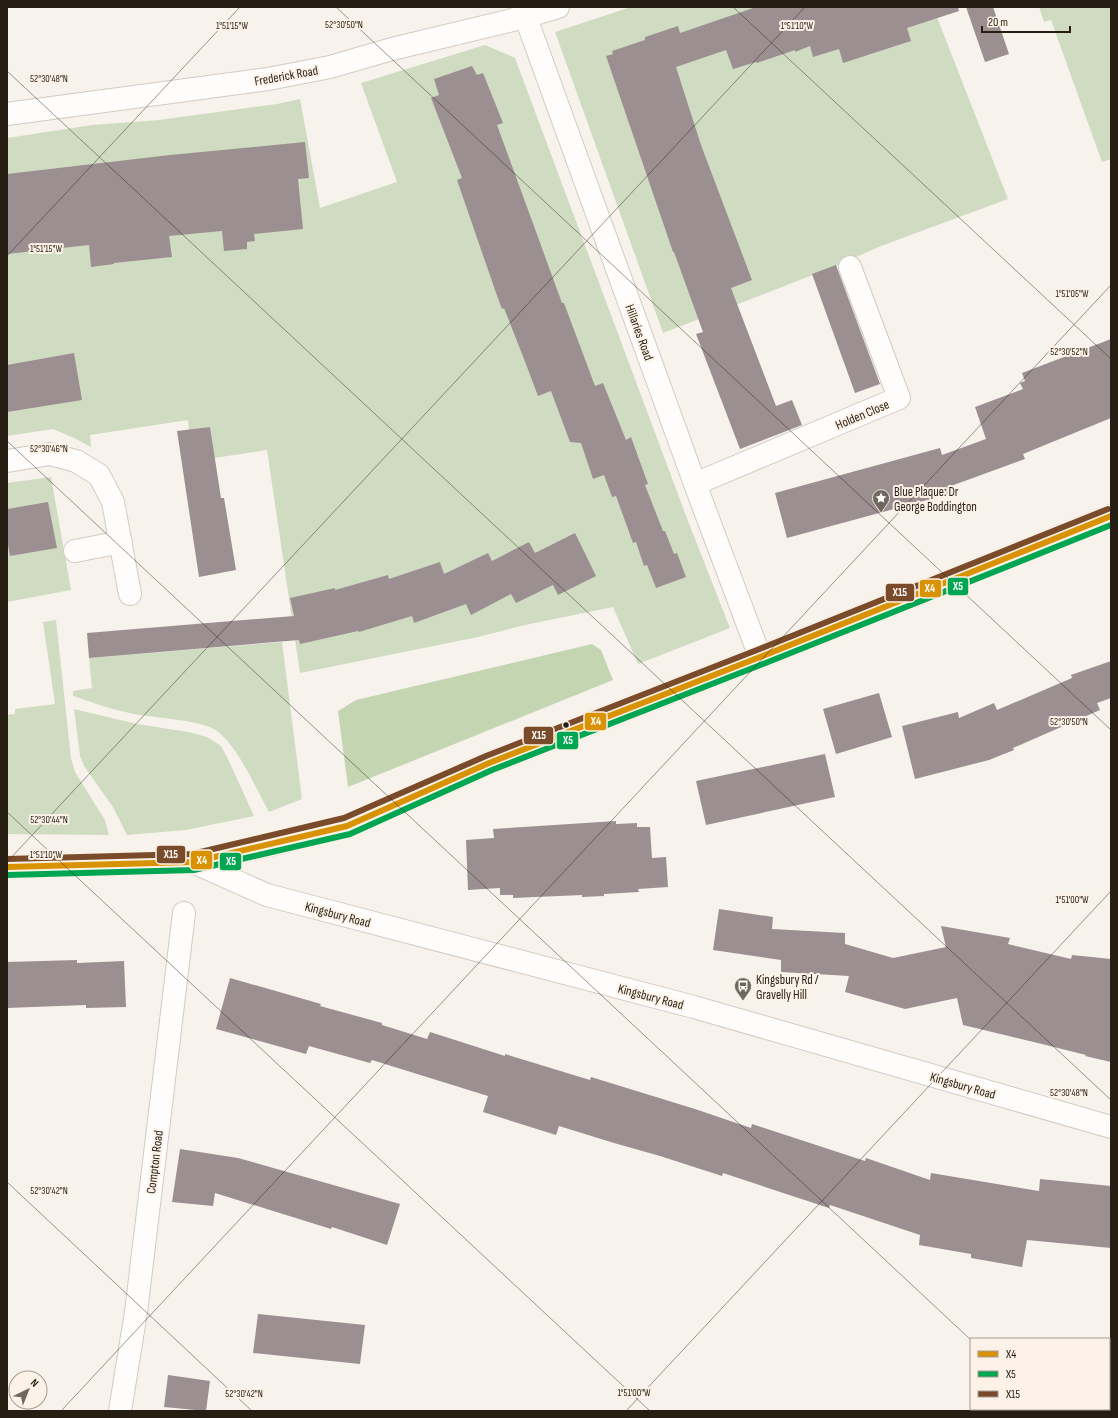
<svg xmlns="http://www.w3.org/2000/svg" width="1118" height="1418" viewBox="0 0 1118 1418" font-family="'Sofia Sans Condensed',sans-serif">
  <style>
    .green { fill: #d0dcc1 }
    .forest { fill: #c4d5b2 }
    .building { fill: #9c8f92 }
    .lines { fill: none; stroke-linecap: round; stroke-linejoin: round }
    .street-casing { stroke: #d2cbc3; stroke-width: 24 }
    .secondary-casing { stroke: #d2cbc3; stroke-width: 24 }
    .primary-casing { stroke: #d0cdc9; stroke-width: 24 }
    .street { stroke: #fefdfc; stroke-width: 22 }
    .secondary { stroke: #fefdfc; stroke-width: 22 }
    .primary { stroke: #eae7ec; stroke-width: 22 }
    .bus-1-casing { stroke: #fcf2e7; stroke-width: 9 }
    .bus-2-casing { stroke: #fcf2e7; stroke-width: 9 }
    .bus-3-casing { stroke: #fcf2e7; stroke-width: 9 }
    .bus-1 { stroke: #d89203; stroke-width: 6 }
    .bus-2 { stroke: #00a651; stroke-width: 6 }
    .bus-3 { stroke: #7a4b2a; stroke-width: 6 }
    .ticks { fill: none; stroke: #261e13; stroke-width: 1; stroke-opacity: 0.45 }
    .bus-dot { fill: #261e13; stroke: #fcf2e7; stroke-width: 1.5 }
    .labels { text-anchor: middle; stroke-width: 4; stroke-linejoin: round; paint-order: stroke }
    .street-label { font-size: 13px; fill: #261e13; stroke: #fcf2e7 }
    .poi-label { font-size: 13px; fill: #261e13; stroke: #fcf2e7; text-anchor: start }
    .ticks-label { font-size: 10px; text-anchor: middle; fill: #261e13; stroke: #fcf2e7; stroke-width: 4; stroke-linejoin: round; paint-order: stroke }
    .line-badge { stroke: #fcf2e7; stroke-width: 1.5 }
    .badge-label { font-size: 11px; text-anchor: middle; font-weight: bold; fill: #fff }
  </style>
  <rect width="100%" height="100%" fill="#f7f2ec"/>
  <path class="green" d="M 631,7 L 933,7 L 1008,199 L 881,246 L 836,266 L 663,333 L 555,32 Z
    M 1039,7 L 1111,7 L 1111,159 L 1102,162 L 1051,20 L 1044,22 Z
    M 485,45 L 515,58 L 688,521 L 730,628 L 638,664 L 613,607 L 525,625 L 478,637 L 300,673 L 267,450 L 214,458 L 210,427 L 189,430 L 188,420 L 90,435 L 91,447 L 74,438 L 53,429 L 7,436 L 7,138 L 92,125 L 159,120 L 277,104 L 300,99 L 320,208 L 397,182 L 361,83 Z
    M 51,477 L 71,590 L 7,602 L 7,540 L 10,556 L 33,552 L 25,506 L 7,509 L 7,483 Z
    M 56,620 L 71,758 L 75,772 L 105,820 L 109,835 L 7,834 L 7,715 L 15,714 L 15,709 L 55,704 L 43,622 Z
    M 282,642 L 302,799 L 269,812 C 255,787 239,748 217,731 C 203,720 154,718 134,714 C 113,710 94,703 73,696 L 73,691 L 92,688 L 89,658 Z
    M 74,709 L 137,724 L 188,732 L 207,737 L 221,746 L 228,759 L 254,816 L 186,830 L 127,835 L 113,807 L 84,766 L 80,756 Z"/>
  <path class="forest" d="M 592,644 L 601,650 L 613,680 L 348,787 L 338,711 L 356,700 Z"/>
  <path class="building" d="M 756,7 L 958,7 L 959,11 L 907,28 L 911,41 L 843,63 L 839,49 L 813,57 L 810,46 L 795,52 L 795,50 L 757,63 L 756,62 L 733,69 L 726,50 L 676,67 L 701,145 L 752,280 L 731,288 L 776,406 L 792,400 L 802,425 L 740,449 L 696,334 L 703,332 L 674,252 L 673,252 L 606,56 L 613,54 L 612,51 L 645,40 L 645,37 L 678,26 L 680,33 Z
    M 966,7 L 993,7 L 1009,54 L 985,62 Z
    M 472,66 L 477,75 L 483,73 L 503,123 L 497,125 L 562,303 L 564,303 L 595,386 L 603,383 L 626,440 L 631,437 L 648,484 L 645,485 L 663,531 L 665,531 L 674,554 L 677,553 L 686,577 L 656,588 L 647,565 L 644,566 L 636,542 L 633,543 L 616,496 L 612,497 L 604,475 L 593,479 L 581,443 L 570,442 L 551,391 L 538,396 L 524,359 L 504,308 L 502,309 L 495,290 L 457,180 L 462,178 L 431,98 L 439,95 L 434,79 Z
    M 305,142 L 309,178 L 298,179 L 303,229 L 254,234 L 255,241 L 247,242 L 247,249 L 224,251 L 222,231 L 169,236 L 172,257 L 114,263 L 114,264 L 91,267 L 89,245 L 7,254 L 7,174 L 170,155 Z
    M 836,265 L 880,384 L 855,393 L 812,274 Z
    M 1111,339 L 1111,418 L 1023,454 L 1025,459 L 951,486 L 953,493 L 787,538 L 775,493 L 940,448 L 942,455 L 986,439 L 975,407 L 1023,389 L 1020,383 L 1025,381 L 1022,373 Z
    M 74,353 L 82,400 L 7,412 L 7,365 Z
    M 210,427 L 221,498 L 224,498 L 236,570 L 199,577 L 177,431 Z
    M 48,502 L 57,548 L 10,556 L 7,540 L 7,509 Z
    M 575,533 L 596,576 L 558,595 L 553,585 L 516,603 L 511,594 L 471,615 L 466,604 L 414,623 L 412,616 L 359,632 L 358,631 L 300,644 L 299,640 L 89,658 L 87,633 L 294,616 L 290,598 L 335,588 L 335,590 L 388,575 L 389,579 L 440,562 L 444,574 L 488,553 L 492,561 L 529,542 L 535,553 Z
    M 1111,661 L 1111,698 L 1097,703 L 1100,710 L 1013,748 L 1014,750 L 989,760 L 915,779 L 902,726 L 958,712 L 959,718 L 994,703 L 997,710 L 1072,678 L 1071,675 Z
    M 879,693 L 892,737 L 836,754 L 823,709 Z
    M 825,754 L 835,797 L 706,825 L 696,781 Z
    M 616,821 L 616,824 L 637,823 L 637,827 L 650,827 L 652,858 L 666,857 L 668,887 L 638,889 L 639,892 L 604,894 L 604,896 L 582,897 L 582,895 L 513,898 L 513,895 L 500,895 L 500,888 L 468,890 L 466,840 L 494,838 L 493,829 Z
    M 719,909 L 773,917 L 772,929 L 845,933 L 845,944 L 893,958 L 946,947 L 941,926 L 1010,938 L 1008,944 L 1071,959 L 1072,955 L 1111,959 L 1111,1062 L 1085,1056 L 1086,1055 L 1042,1044 L 963,1025 L 957,998 L 905,1009 L 845,992 L 849,976 L 781,972 L 781,960 L 713,950 Z
    M 77,960 L 77,963 L 124,961 L 126,1007 L 86,1008 L 86,1005 L 7,1008 L 7,962 Z
    M 230,978 L 321,1004 L 320,1006 L 382,1023 L 382,1025 L 427,1039 L 430,1032 L 505,1056 L 505,1054 L 590,1080 L 591,1077 L 695,1109 L 751,1128 L 752,1124 L 865,1161 L 866,1158 L 930,1180 L 931,1173 L 1039,1191 L 1040,1179 L 1111,1186 L 1111,1248 L 1027,1240 L 1022,1267 L 971,1258 L 971,1254 L 919,1245 L 920,1235 L 830,1205 L 829,1208 L 723,1173 L 722,1176 L 660,1156 L 614,1143 L 559,1126 L 556,1135 L 483,1112 L 488,1096 L 372,1060 L 370,1063 L 309,1046 L 306,1054 L 216,1029 Z
    M 180,1149 L 238,1158 L 400,1204 L 387,1245 L 332,1227 L 331,1229 L 215,1193 L 213,1206 L 172,1202 Z
    M 258,1314 L 365,1325 L 360,1364 L 253,1353 Z
    M 168,1375 L 210,1381 L 206,1411 L 164,1407 Z"/>
  <g class="lines">
    <g class="street-casing">
      <path id="street" d="M 522,7 L 695,484 L 760,657
        M 7,114 L 268,79 L 330,67 L 392,49 L 525,17 L 558,7
        M 7,461 L 50,454 L 76,461 L 99,475 L 113,502 L 130,594
        M 695,484 L 899,398 L 850,267
        M 75,551 L 121,542
        M 120,1411 L 136,1312 L 184,913"/>
    </g>
    <g class="secondary-casing">
      <path id="secondary" d="M 193,862 L 267,895 L 694,1007 L 1111,1127"/>
    </g>
    <g class="primary-casing">
      <path id="primary" d="M 7,867 L 193,862 L 274,844 L 347,826 L 489,763 L 760,657 L 1111,516"/>
    </g>
    <use href="#street" class="street"/>
    <use href="#secondary" class="secondary"/>
    <use href="#primary" class="primary"/>
    <g class="bus-1-casing">
      <path id="bus-1" d="M 7,867 L 193,862 L 347,826 L 489,763 L 760,657 L 1111,516"/>
    </g>
    <g class="bus-2-casing">
      <path id="bus-2" d="M 7,875 L 194,870 L 350,834 L 492,770 L 763,664 L 1111,525"/>
    </g>
    <g class="bus-3-casing">
      <path id="bus-3" d="M 7,859 L 192,854 L 344,818 L 486,756 L 757,650 L 1108,509"/>
    </g>
    <use href="#bus-1" class="bus-1"/>
    <use href="#bus-2" class="bus-2"/>
    <use href="#bus-3" class="bus-3"/>
  </g>
  <path class="ticks" d="M 336,7 L 1111,730M 733,7 L 1111,359M 7,71 L 1111,1100M 7,256 L 240,7M 7,441 L 971,1340M 7,812 L 650,1411M 7,862 L 805,7M 7,1182 L 252,1411M 1045,1409 L 1047,1411M 61,1411 L 1111,285M 626,1411 L 1111,891"/>
  <defs>
    <g id="sight-pin" transform="scale(0.9)"><path d="M0 17L-7.5 6A9.5 9.5 0 1 1 7.5 6Z" fill="#6f685f" stroke="#fcf2e7"/><path d="M0-6L1.8-2.2L6-1.7L2.9 1.2L3.7 5.4L0 3.3L-3.7 5.4L-2.9 1.2L-6-1.7L-1.8-2.2Z" fill="#fff"/></g>
    <g id="bus-pin" transform="scale(0.9)"><path d="M0 17L-7.5 6A9.5 9.5 0 1 1 7.5 6Z" fill="#6f685f" stroke="#fcf2e7"/><path d="M-5-6H5V4H4V6H2V4H-2V6H-4V4H-5ZM-3.5-4V0h7V-4ZM-3.5 1.2v1.5H-2V1.2ZM2 1.2v1.5H3.5V1.2Z" fill="#fff"/></g>
  </defs>
  <g fill-rule="evenodd">
    <use href="#sight-pin" x="881" y="498"/>
    <use href="#bus-pin" x="743" y="986"/>
  </g>
  <circle class="bus-dot" cx="566" cy="725" r="3.5"/>
  <g class="labels">
    <g class="street-label">
      <text transform="translate(286 75) rotate(-10)" y="5">Frederick Road</text>
      <text transform="translate(640 332) rotate(70)" y="5">Hillaries Road</text>
      <text transform="translate(862 414) rotate(-23)" y="5">Holden Close</text>
      <text transform="translate(338 914) rotate(15)" y="5">Kingsbury Road</text>
      <text transform="translate(651 996) rotate(15)" y="5">Kingsbury Road</text>
      <text transform="translate(963 1085) rotate(16)" y="5">Kingsbury Road</text>
      <text transform="translate(154 1162) rotate(-83)" y="5">Compton Road</text>
    </g>
    <g class="poi-label">
      <text x="894" y="496">Blue Plaque: Dr<tspan x="894" dy="15">George Boddington</tspan></text>
      <text x="756" y="984">Kingsbury Rd /<tspan x="756" dy="15">Gravelly Hill</tspan></text>
    </g>
  </g>
  <g class="ticks-label">
    <text x="344" y="28">52°30'50"N</text>
    <text x="232" y="29">1°51'15"W</text>
    <text x="797" y="29">1°51'10"W</text>
    <text x="49" y="82">52°30'48"N</text>
    <text x="46" y="252">1°51'15"W</text>
    <text x="1072" y="297">1°51'05"W</text>
    <text x="1069" y="355">52°30'52"N</text>
    <text x="49" y="452">52°30'46"N</text>
    <text x="1069" y="725">52°30'50"N</text>
    <text x="49" y="823">52°30'44"N</text>
    <text x="46" y="858">1°51'10"W</text>
    <text x="1072" y="903">1°51'00"W</text>
    <text x="1069" y="1096">52°30'48"N</text>
    <text x="49" y="1194">52°30'42"N</text>
    <text x="634" y="1396">1°51'00"W</text>
    <text x="244" y="1397">52°30'42"N</text>
  </g>
  <g class="line-badge">
    <rect x="947" y="577" width="22" height="19" rx="4" fill="#00a651"/>
    <rect x="919" y="579" width="23" height="19" rx="4" fill="#d89203"/>
    <rect x="885" y="583" width="30" height="19" rx="4" fill="#7a4b2a"/>
    <rect x="584" y="712" width="23" height="19" rx="4" fill="#d89203"/>
    <rect x="523" y="726" width="31" height="19" rx="4" fill="#7a4b2a"/>
    <rect x="556" y="731" width="23" height="19" rx="4" fill="#00a651"/>
    <rect x="156" y="845" width="30" height="19" rx="4" fill="#7a4b2a"/>
    <rect x="190" y="850" width="23" height="20" rx="4" fill="#d89203"/>
    <rect x="219" y="852" width="23" height="19" rx="4" fill="#00a651"/>
  </g>
  <g class="badge-label">
    <text x="958" y="590">X5</text>
    <text x="930" y="592">X4</text>
    <text x="900" y="596">X15</text>
    <text x="596" y="725">X4</text>
    <text x="539" y="739">X15</text>
    <text x="568" y="744">X5</text>
    <text x="171" y="858">X15</text>
    <text x="202" y="864">X4</text>
    <text x="231" y="865">X5</text>
  </g>
  <rect width="1118" height="1418" fill="none" stroke="#261e13" stroke-width="16"/>
  <rect x="970" y="1338" width="140" height="72" fill="#fcf2e7" stroke="#a69d92"/>
  <rect x="978" y="1351" width="20" height="6" fill="#d89203" stroke="#a69d92"/>
  <text x="1006" y="1358" font-size="12" fill="#261e13">X4</text>
  <rect x="978" y="1371" width="20" height="6" fill="#00a651" stroke="#a69d92"/>
  <text x="1006" y="1378" font-size="12" fill="#261e13">X5</text>
  <rect x="978" y="1391" width="20" height="6" fill="#7a4b2a" stroke="#a69d92"/>
  <text x="1006" y="1398" font-size="12" fill="#261e13">X15</text>
  <g transform="translate(28 1390) rotate(43)"><circle r="19" fill="#fcf2e7" stroke="#a69d92"/>
  <path d="M0-3L7 15L0 10L-7 15Z" fill="#6f685f"/>
  <text y="-6" font-size="11" font-weight="bold" text-anchor="middle" fill="#261e13">N</text>
  </g>
  <path d="M982 26v6h88v-6" fill="none" stroke="#261e13" stroke-width="2"/>
  <text x="988" y="26" font-size="12" fill="#261e13" stroke="#fcf2e7" stroke-width="3" paint-order="stroke">20 m</text>
</svg>
